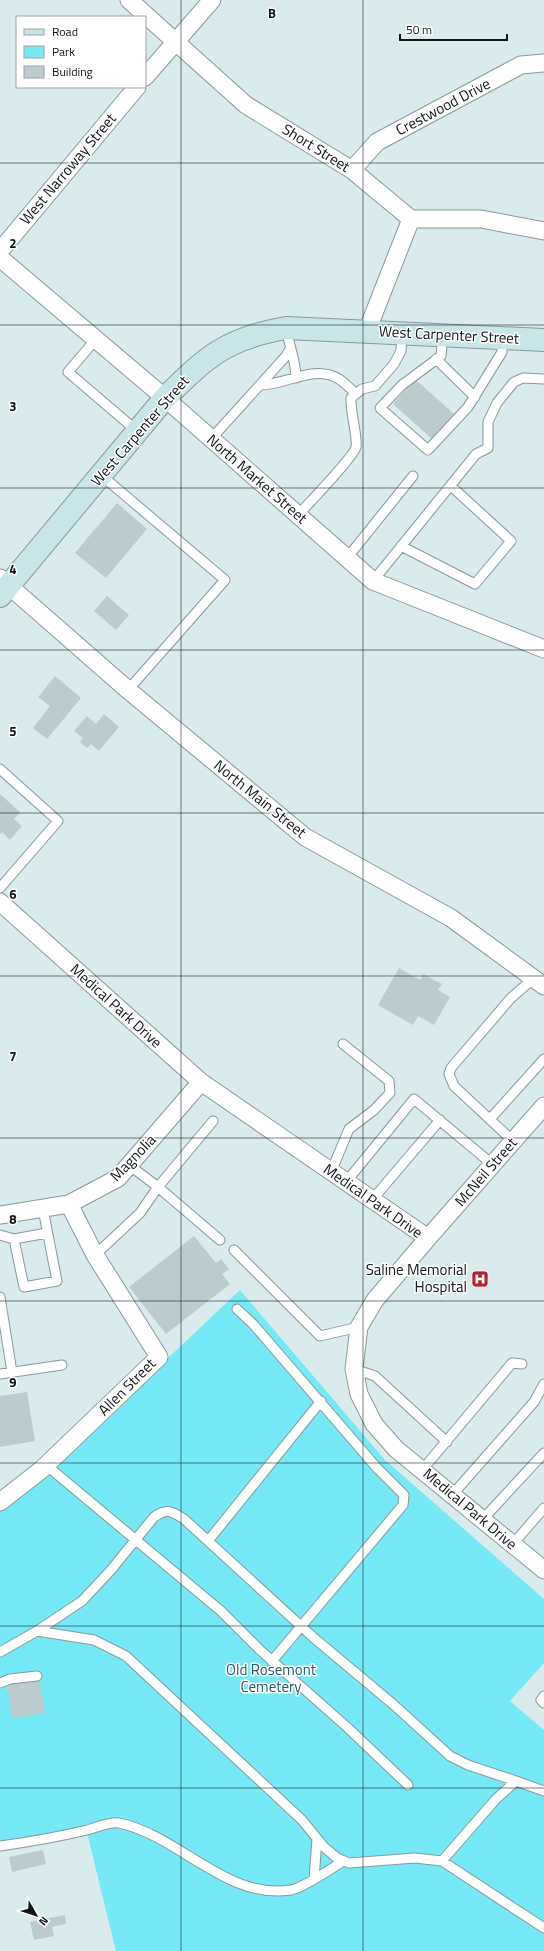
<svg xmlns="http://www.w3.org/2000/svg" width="544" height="1951" viewBox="0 0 544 1951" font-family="'Titillium Web',sans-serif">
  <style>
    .green { fill: #75eaf6 }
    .building { fill: #bcccce }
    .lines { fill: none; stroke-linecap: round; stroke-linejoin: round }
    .lane-casing { stroke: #889899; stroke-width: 11 }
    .street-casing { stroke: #889899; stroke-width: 19 }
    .secondary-casing { stroke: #889899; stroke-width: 24 }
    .lane { stroke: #fff; stroke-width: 9 }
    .street { stroke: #fff; stroke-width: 17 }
    .secondary { stroke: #c8e6e8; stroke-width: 22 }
    .grid { fill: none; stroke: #0f1415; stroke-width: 1; stroke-opacity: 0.55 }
    .labels { text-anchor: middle; stroke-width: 3; stroke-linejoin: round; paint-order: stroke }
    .street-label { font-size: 15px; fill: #0f1415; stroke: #fff }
    .poi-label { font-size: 15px; fill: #0f1415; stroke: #fff; text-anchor: end }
    .park-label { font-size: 15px; fill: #255e64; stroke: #fff }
    .grid-label { font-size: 13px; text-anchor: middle; font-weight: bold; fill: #0f1415; stroke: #fff; stroke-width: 3; stroke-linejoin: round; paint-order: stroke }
  </style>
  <rect width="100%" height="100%" fill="#daebed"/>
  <path class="green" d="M 240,1290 L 385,1460 L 544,1599 L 544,1663 L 510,1701 L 544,1730 L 544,1951 L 116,1951 L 87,1833 L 0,1851 L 0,1509 L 58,1462 Z"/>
  <path class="building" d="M 415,379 L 454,414 L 432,439 L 393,404 Z
    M 117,503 L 147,529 L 106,578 L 75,553 Z
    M 107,596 L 129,615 L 116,630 L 94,611 Z
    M 55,676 L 81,698 L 47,739 L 33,728 L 50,706 L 38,697 Z
    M 104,714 L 119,727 L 99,751 L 91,744 L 87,748 L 80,742 L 83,738 L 74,731 L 87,716 L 96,724 Z
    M 0,794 L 20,812 L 14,819 L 22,826 L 10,840 L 2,832 L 0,834 Z
    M 399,968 L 420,980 L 423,974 L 442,984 L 438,990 L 450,997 L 434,1025 L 418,1016 L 413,1025 L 378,1005 Z
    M 194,1236 L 216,1263 L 221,1259 L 229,1269 L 222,1274 L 230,1284 L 166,1334 L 129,1287 Z
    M 27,1392 L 35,1441 L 0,1447 L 0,1396 Z
    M 39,1679 L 45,1713 L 12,1718 L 7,1684 Z
    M 43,1850 L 46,1864 L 12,1872 L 9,1857 Z
    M 65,1915 L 66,1924 L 52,1927 L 54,1936 L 34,1940 L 30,1922 Z"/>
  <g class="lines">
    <g class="lane-casing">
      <path id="lane" d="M 286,328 C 289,345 296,361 296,378
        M 443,334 L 441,356 L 402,385 L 380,408 L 428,450 L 468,407 L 502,352 L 502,337
        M 96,339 L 68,372 L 137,431
        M 436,359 L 475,397
        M 260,385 C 286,385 314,364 339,379 C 345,383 351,389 356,394
        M 211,439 L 286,356 L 290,349
        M 101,475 L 225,580 L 128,690
        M 298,515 C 309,503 353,458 356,447 C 358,437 350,412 351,398 L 362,389 L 375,386 L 394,364 L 401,351 L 402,333
        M 401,546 L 475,584 L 511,541 L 451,486
        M 347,558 L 413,476
        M 373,581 L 476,454 L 488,448 L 488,422 L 497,403 L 514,382 L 523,378 L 544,379
        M 0,769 L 58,821 L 0,888
        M 490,1119 L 544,1059
        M 513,1141 L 454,1086 L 449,1074 L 451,1068 L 511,998 L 534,978
        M 129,1165 L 158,1187 L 213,1121
        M 331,1172 L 349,1129 L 374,1110 L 390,1093 L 389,1081 L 343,1044
        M 346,1182 L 414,1099 L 492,1164
        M 372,1200 L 440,1120
        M 0,1235 L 14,1239 L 47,1233
        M 14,1239 L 24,1287 L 57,1281 L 43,1209
        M 234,1250 L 320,1336 L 359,1327
        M 95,1255 L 140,1213 L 158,1187 L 220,1240
        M 0,1297 L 12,1372
        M 237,1309 L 253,1324 L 377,1468 L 404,1495 L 403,1505 L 272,1661
        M 354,1369 L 375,1376 L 447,1442
        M 0,1374 L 62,1365
        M 46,1465 L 221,1611 L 260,1650 L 348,1728 L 408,1785
        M 423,1469 L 512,1363 L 522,1364
        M 453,1494 L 534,1402 L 544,1384
        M 483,1519 L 544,1453
        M 208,1541 L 321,1401
        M 513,1544 L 544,1508
        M 37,1631 L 82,1601 L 111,1570 L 154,1517 C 167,1508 171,1511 184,1519 L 314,1638 L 394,1705 L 450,1756 L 468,1765 L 516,1781
        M 0,1652 L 37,1631 L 94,1640 L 126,1656 L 302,1820 L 324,1847 L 337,1858 L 349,1863 L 415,1858 L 442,1861 L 544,1928
        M 0,1683 L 10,1679 L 37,1676
        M 544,1696 L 541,1700 L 544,1703
        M 0,1846 C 29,1842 58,1837 87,1830 C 96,1828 110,1821 119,1823 C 180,1836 226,1900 291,1890 C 302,1888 333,1868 343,1861
        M 442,1861 L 496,1799 L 516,1781 L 544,1791
        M 314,1879 L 317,1839"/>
    </g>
    <g class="street-casing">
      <path id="street" d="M 129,0 L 246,105 L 352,170 L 411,219
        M 145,77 L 212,0
        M 352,170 L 377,142 L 521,65 L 544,63
        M 411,219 L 481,219 L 544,231
        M 0,251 L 137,87
        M 0,258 L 165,398 L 373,581 L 544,649
        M 367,331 L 411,219
        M 0,578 L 128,690 L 305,837 L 451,918 L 544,986
        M 0,902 L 201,1082 L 428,1238 L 375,1300 L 359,1327 L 354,1369 L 359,1394 L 374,1424 L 396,1449 L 544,1570
        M 0,1215 L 69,1204 L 118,1178 L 201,1082
        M 428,1238 L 544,1106
        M 0,1502 L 41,1470 L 159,1357 L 95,1255 L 69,1204"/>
    </g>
    <g class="secondary-casing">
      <path id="secondary" d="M 0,596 L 165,398 C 206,357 227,338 286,328 L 544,340"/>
    </g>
    <use href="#lane" class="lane"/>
    <use href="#street" class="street"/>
    <use href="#secondary" class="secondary"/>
  </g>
  <path class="grid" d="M 181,0 L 181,1951M 363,0 L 363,1951M 0,163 L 544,163M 0,325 L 544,325M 0,488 L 544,488M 0,650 L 544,650M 0,813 L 544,813M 0,976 L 544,976M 0,1138 L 544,1138M 0,1301 L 544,1301M 0,1463 L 544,1463M 0,1626 L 544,1626M 0,1788 L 544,1788"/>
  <defs>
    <g id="hospital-square" transform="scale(0.9)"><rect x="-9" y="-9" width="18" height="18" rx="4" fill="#b2212a" stroke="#fff"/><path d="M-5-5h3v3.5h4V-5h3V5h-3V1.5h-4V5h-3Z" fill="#fff"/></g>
  </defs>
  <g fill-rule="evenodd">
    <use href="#hospital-square" x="480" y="1279"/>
  </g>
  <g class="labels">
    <g class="street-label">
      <text transform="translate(443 107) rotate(-28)" y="5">Crestwood Drive</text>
      <text transform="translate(316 148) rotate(32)" y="5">Short Street</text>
      <text transform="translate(68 169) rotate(-50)" y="5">West Narroway Street</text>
      <text transform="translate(449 335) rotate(3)" y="5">West Carpenter Street</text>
      <text transform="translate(140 431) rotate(-49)" y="5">West Carpenter Street</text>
      <text transform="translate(257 479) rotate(41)" y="5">North Market Street</text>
      <text transform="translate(260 799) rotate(39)" y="5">North Main Street</text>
      <text transform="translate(116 1006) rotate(42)" y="5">Medical Park Drive</text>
      <text transform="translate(133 1158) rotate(-46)" y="5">Magnolia</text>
      <text transform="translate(486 1172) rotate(-49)" y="5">McNeil Street</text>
      <text transform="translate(373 1201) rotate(35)" y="5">Medical Park Drive</text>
      <text transform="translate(127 1387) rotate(-45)" y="5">Allen Street</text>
      <text transform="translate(470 1509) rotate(40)" y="5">Medical Park Drive</text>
    </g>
    <g class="poi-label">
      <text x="467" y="1275">Saline Memorial<tspan x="467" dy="17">Hospital</tspan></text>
    </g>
    <g class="park-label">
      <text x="271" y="1675">Old Rosemont<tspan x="271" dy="17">Cemetery</tspan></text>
    </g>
  </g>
  <g class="grid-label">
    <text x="272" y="18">B</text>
    <text x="13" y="248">2</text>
    <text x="13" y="411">3</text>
    <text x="13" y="574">4</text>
    <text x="13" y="736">5</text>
    <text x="13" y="899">6</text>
    <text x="13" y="1061">7</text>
    <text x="13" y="1224">8</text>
    <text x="13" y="1387">9</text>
  </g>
  <rect x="16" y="16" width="130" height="72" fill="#ffffff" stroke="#9fa1a1"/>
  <rect x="24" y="29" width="20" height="6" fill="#c8e6e8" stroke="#9fa1a1"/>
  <text x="52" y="36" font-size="12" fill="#0f1415">Road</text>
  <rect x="24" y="46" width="20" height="12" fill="#75eaf6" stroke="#9fa1a1"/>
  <text x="52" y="56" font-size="12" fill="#0f1415">Park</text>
  <rect x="24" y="66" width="20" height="12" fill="#bcccce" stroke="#9fa1a1"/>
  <text x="52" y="76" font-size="12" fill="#0f1415">Building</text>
  <g transform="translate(36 1915) rotate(129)" stroke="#ffffff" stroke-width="3" paint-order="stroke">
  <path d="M0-3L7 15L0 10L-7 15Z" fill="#0f1415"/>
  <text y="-6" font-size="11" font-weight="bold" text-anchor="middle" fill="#0f1415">N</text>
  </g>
  <path d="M400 34v6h107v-6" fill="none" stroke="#0f1415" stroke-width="2"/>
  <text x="406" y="34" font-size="12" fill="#0f1415" stroke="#ffffff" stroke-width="3" paint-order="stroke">50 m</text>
</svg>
